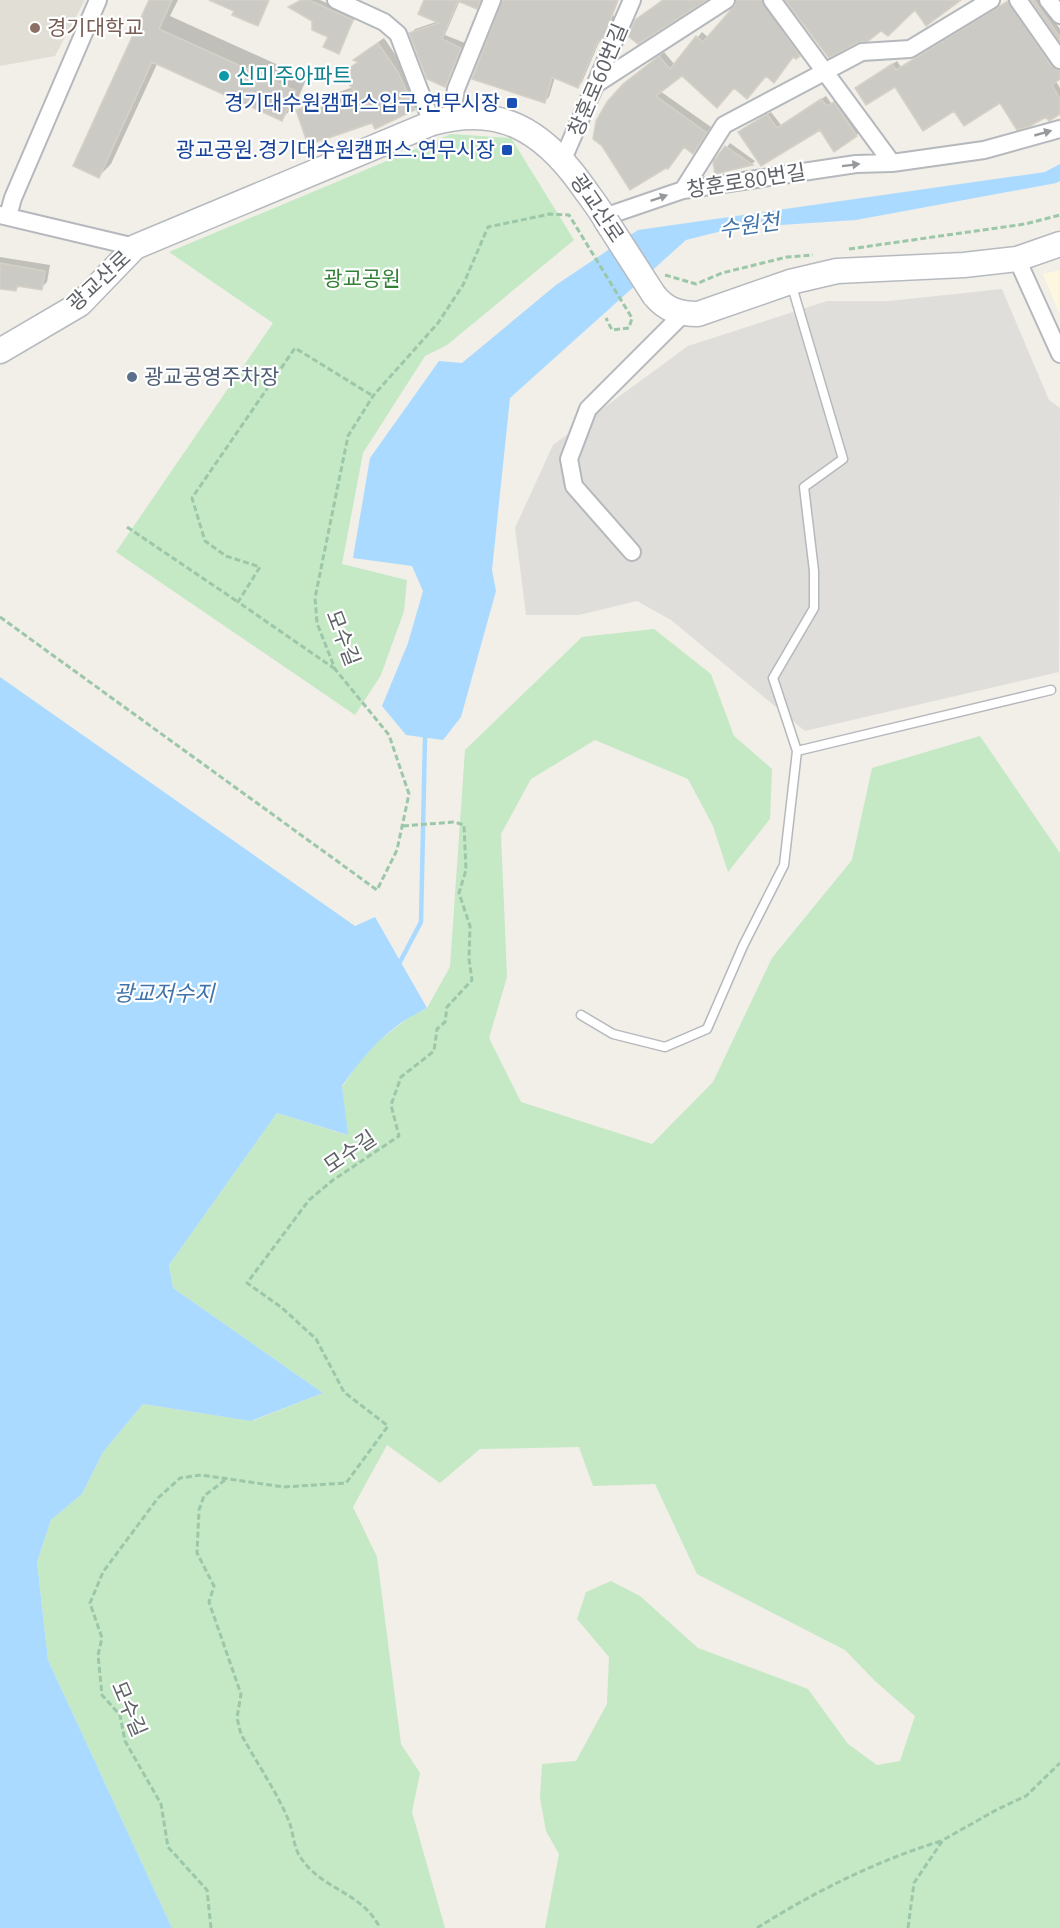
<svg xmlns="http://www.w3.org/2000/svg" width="1060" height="1928" viewBox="0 0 1060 1928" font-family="Ubuntu,'Noto Sans KR',sans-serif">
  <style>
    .commercial { fill: #fef7e0 }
    .industrial { fill: #e0deda }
    .education { fill: #e1ded6 }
    .green { fill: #c5e8c5 }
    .water { fill: #aadaff }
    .shadow { fill: #0003 }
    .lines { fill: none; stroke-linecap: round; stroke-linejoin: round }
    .stream { stroke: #aadaff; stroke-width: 4.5 }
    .building { fill: #cccac5; stroke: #d6d1c6; stroke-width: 1.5 }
    .lane-casing { stroke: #b5b8bc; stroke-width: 11 }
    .street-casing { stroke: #b5b8bc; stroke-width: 20 }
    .secondary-casing { stroke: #b6babf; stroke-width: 27 }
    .path { stroke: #9cc7a9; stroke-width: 3; stroke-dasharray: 6 3; stroke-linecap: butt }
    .lane { stroke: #fff; stroke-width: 8 }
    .street { stroke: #fff; stroke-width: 16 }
    .secondary { stroke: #fff; stroke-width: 24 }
    .secondary-bridge-casing { stroke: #b6babf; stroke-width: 27; stroke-linecap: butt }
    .secondary-bridge { stroke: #fff; stroke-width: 24 }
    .oneway { fill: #979a9d }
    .education-dot { fill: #8d6e63; stroke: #fff; stroke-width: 2 }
    .culture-dot { fill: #0f9aa8; stroke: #fff; stroke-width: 2 }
    .transit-dot { fill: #1a4fb4; stroke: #fff; stroke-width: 2 }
    .service-dot { fill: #5c6f8a; stroke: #fff; stroke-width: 2 }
    .labels { text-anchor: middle; stroke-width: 4.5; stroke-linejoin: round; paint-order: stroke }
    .education-label { font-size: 21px; fill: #785e54; stroke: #fff; text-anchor: start }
    .culture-label { font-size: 21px; fill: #0d838f; stroke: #fff; text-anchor: start }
    .street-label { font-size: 21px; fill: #5f6368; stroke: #fff }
    .transit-label { font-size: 21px; fill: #164399; stroke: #fff; text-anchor: end }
    .park-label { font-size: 21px; fill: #348238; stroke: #fff }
    .service-label { font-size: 21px; fill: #4e5e75; stroke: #fff; text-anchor: start }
    .water-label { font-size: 22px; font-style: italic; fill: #4174aa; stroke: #fff }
  </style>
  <rect width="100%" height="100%" fill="#f1efe8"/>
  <path class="commercial" d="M 1060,270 L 1060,315 L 1043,274 Z"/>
  <path class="industrial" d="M 1002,289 L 1049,400 L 1060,408 L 1059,672 L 805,731 L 671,620 L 637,601 L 579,615 L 526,615 L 515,528 L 553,445 L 688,346 L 827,301 L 889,301 Z"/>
  <path class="education" d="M 0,0 L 85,0 L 55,56 L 0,66 Z"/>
  <path class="green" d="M 451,134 L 511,138 L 574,240 L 447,345 L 425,356 L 363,453 L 342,564 L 407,580 L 404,611 L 381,675 L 355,715 L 116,552 L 273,323 L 169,252 Z
    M 654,629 L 711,674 L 734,736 L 772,769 L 770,819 L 728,872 L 713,826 L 688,779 L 595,740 L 531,779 L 501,834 L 507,977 L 489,1038 L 521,1102 L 652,1144 L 713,1082 L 772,958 L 852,860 L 872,768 L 980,736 L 1060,853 L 1060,1928 L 545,1928 L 559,1854 L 546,1831 L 540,1798 L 542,1764 L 576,1761 L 607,1704 L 609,1657 L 577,1619 L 586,1592 L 611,1581 L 640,1596 L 698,1648 L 808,1689 L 848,1744 L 877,1765 L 900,1761 L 915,1716 L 875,1681 L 845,1650 L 697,1574 L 655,1484 L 593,1486 L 579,1447 L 480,1449 L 440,1483 L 387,1445 L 353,1507 L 377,1557 L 401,1744 L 420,1773 L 412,1812 L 445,1928 L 172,1928 L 48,1660 L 37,1562 L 51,1520 L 82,1494 L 103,1452 L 143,1404 L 252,1421 L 323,1393 L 173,1288 L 169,1265 L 277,1113 L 347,1135 L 342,1087 L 368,1049 L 411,1016 L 427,1008 L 450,967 L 465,750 L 582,637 Z"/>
  <path class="water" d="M 1060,164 L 1060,181 L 1056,183 L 856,220 L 734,228 L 686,240 L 510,398 L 492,570 L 496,591 L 461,717 L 443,740 L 406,735 L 382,706 L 408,643 L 423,591 L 412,566 L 353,558 L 370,458 L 439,361 L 462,363 L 556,285 L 638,230 L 1045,172 Z
    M 0,677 L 355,926 L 375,917 L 427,1008 C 388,1027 367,1051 342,1086 L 348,1135 L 277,1113 L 169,1265 L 173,1288 L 323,1393 L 251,1421 L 143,1404 L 103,1452 L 82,1494 L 51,1520 L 37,1562 L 48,1660 L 172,1928 L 0,1928 Z"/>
  <path class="shadow" d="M 151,0 L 178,0 L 170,16 L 307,78 L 294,107 L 281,119 L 158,62 L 111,164 L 99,176 Z
    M 300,0 L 320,0 L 356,16 L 338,52 L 330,36 L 313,20 L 290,7 Z
    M 425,0 L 483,0 L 477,7 L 460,0 L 445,35 L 465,43 L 445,85 L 411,34 L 415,29 L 439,21 Z
    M 503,0 L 618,0 L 611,15 L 615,16 L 606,36 L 600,40 L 582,82 L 577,86 L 555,77 L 549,97 L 545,101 Z
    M 739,0 L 769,0 L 804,50 L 794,56 L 778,76 L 766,74 L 734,86 L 682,74 L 660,91 L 711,127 L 693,152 L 685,146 L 668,167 L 630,79 L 664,52 L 675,65 L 702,32 L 709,38 Z
    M 1009,0 L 1013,0 L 1060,66 L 1055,80 L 1060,88 L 1060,112 L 1046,115 L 1000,101 L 954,109 L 895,85 L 861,84 L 897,61 L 901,67 Z
    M 1032,0 L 1040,0 L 1060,29 L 1060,39 Z
    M 384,38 L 403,66 L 421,102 L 415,108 L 376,127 L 373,121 L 297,111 L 304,105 L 353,87 L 344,73 L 359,61 L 355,60 L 361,54 Z
    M 826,96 L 831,103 L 838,99 L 860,132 L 856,135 L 820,128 L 744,129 L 771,112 L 781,125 Z
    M 730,143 L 755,161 L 752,164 L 717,172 L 715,163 Z
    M 0,257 L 50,265 L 47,282 L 41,288 L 21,285 L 15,290 L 0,287 Z"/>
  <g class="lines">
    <path class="stream" d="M 400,962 L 421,922 L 425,738"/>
  </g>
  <path class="building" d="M 149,0 L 172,0 L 159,29 L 296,91 L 282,121 L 152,62 L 99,178 L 73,166 Z
    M 209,0 L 269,0 L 258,26 L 232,15 L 234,11 Z
    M 301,0 L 309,0 L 353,20 L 339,54 L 323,47 L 328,37 L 312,30 L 312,21 L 288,7 Z
    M 424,0 L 481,0 L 477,9 L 458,1 L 442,39 L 461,48 L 445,87 L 427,79 L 409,33 L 439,23 L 418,14 Z
    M 502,0 L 618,0 L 602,43 L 598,41 L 578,88 L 552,77 L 545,103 L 472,79 Z
    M 663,0 L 707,0 L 638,44 L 628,36 L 635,20 Z
    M 736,0 L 762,0 L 800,56 L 796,59 L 793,57 L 774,83 L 766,76 L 747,99 L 734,88 L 717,108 L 682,76 L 656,96 L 707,133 L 693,154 L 684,147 L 668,169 L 666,168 L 630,190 L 602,146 L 593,139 L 596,121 L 607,102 L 623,84 L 659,56 L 670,69 L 696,36 L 703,42 L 735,5 Z
    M 785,0 L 961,0 L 926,26 L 915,10 L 888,36 L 881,31 L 868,41 L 857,43 L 829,58 Z
    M 1031,0 L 1034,0 L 1060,37 L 1060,42 Z
    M 1008,1 L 1051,66 L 1060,70 L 1060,79 L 1052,85 L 1060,99 L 1060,114 L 1049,121 L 1046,117 L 1030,126 L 1017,130 L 1000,103 L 964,126 L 954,111 L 923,131 L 895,87 L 866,105 L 855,88 L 892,64 L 896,70 Z
    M 378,43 L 398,72 L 415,110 L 375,129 L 372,123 L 308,145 L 296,110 L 353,90 L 342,73 L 358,62 L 353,60 Z
    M 821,99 L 827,106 L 834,102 L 857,136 L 834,152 L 820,130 L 761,166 L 738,132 L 767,114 L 777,128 Z
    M 725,146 L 753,165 L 715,174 L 713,162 Z
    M 0,263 L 45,271 L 42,290 L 17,286 L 16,291 L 0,289 Z"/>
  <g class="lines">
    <g class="lane-casing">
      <path id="lane" d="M 797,751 L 1051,690
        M 581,1015 L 613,1034 L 665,1047 L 707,1029 L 743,946 L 784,865 L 797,751 L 773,678 L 814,608 L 814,571 L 804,487 L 843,459 L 791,283"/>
    </g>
    <g class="street-casing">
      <path id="street" d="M 336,0 L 384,22 L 398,34 L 432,123
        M 772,0 L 892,163
        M 1018,0 L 1060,60
        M 1048,0 L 1060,15
        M 596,84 L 726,0
        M 451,118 L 456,89 L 492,0
        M 563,159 L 632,0
        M 683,190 L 724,125 L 862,52 L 910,49 L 991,0
        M 0,215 L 135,247
        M 8,216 L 13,198 L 98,0
        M 604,217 L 683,190 L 856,164 L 892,163 L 984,150 L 1060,129
        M 1017,259 L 1060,354
        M 632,552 L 574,486 L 569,459 L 588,409 L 683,314"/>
    </g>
    <g class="secondary-casing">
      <path id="secondary" d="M 654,295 C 666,310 679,314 698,314 L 790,282 L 837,271 L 964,265 L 1017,259 L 1060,244
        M 0,351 L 80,304 L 135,247 L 432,123 C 499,104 542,130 581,184 C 590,197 600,209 607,222"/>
    </g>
    <path class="path" d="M 849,249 L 1025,224 L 1060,215
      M 665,275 L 696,284 L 722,273 L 787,257 L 813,255
      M 127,527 L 238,602
      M 0,617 L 377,890 L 397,850 L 409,794 L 389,735 L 335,669 L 317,623 L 315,598 L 348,436 L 373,396 L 438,323 L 463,285 L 488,227 L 550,214 L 569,215 L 632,318 L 629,328 L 612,330 L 606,318
      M 335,669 L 238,602 L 260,567 L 226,556 L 205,541 L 192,498 L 295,348 L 373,396
      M 225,1480 L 204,1496 L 199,1510 L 197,1553 L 214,1586 L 209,1602 L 241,1694 L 237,1718 L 241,1734 C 256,1762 279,1795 290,1824 C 293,1834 294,1846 299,1855 C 321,1891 361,1890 380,1928
      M 211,1928 L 207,1890 L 168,1847 L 161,1804 L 125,1741 L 120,1715 L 102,1695 L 98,1655 L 102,1638 L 90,1603 L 103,1572 L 158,1498 L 180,1478 L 201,1475 L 284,1487 L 346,1483 L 388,1426 L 344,1392 L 316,1339 L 281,1307 L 247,1283 L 309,1200 L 333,1180 L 399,1136 L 391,1105 L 401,1077 L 434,1051 L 437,1029 L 445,1022 L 447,1007 L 472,980 L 469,959 L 470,926 L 459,893 L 466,870 L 464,825 L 454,822 L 402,826
      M 757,1928 C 814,1892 876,1861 941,1841
      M 908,1928 L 914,1883 L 943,1840 L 998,1809 L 1026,1796 L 1060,1763"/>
    <use href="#lane" class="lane"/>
    <use href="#street" class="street"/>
    <use href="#secondary" class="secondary"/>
    <g class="secondary-bridge-casing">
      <path id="secondary-bridge" d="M 607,222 L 654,295"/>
    </g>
    <use href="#secondary-bridge" class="secondary-bridge"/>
  </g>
  <defs><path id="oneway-solid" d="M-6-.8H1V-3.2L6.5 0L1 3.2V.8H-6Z" transform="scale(1.5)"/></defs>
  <g class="oneway">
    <use href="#oneway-solid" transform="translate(1043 133) rotate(-16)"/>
    <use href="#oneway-solid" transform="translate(851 165) rotate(-7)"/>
    <use href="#oneway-solid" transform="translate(659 198) rotate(-19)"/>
  </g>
  <circle class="education-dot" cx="35" cy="28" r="6"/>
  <circle class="culture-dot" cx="224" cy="76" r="6"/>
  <g class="transit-dot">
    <rect x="506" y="97" width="12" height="12" rx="3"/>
    <rect x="501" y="144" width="12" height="12" rx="3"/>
  </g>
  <circle class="service-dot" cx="132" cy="377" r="6"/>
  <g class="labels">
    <g class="education-label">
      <text x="47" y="35">경기대학교</text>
    </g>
    <g class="culture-label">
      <text x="236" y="83">신미주아파트</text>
    </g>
    <g class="street-label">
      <text transform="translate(598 80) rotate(-67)" y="7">창훈로60번길</text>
      <text transform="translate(746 181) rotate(-9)" y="7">창훈로80번길</text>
      <text transform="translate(597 208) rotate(56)" y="7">광교산로</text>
      <text transform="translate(99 281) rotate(-43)" y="7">광교산로</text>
      <text transform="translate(343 638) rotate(69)" y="7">모수길</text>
      <text transform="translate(350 1152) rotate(-34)" y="7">모수길</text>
      <text transform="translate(129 1709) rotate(67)" y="7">모수길</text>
    </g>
    <g class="transit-label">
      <text x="500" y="110">경기대수원캠퍼스입구.연무시장</text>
      <text x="495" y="157">광교공원.경기대수원캠퍼스.연무시장</text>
    </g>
    <g class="park-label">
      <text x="362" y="286">광교공원</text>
    </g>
    <g class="service-label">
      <text x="144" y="384">광교공영주차장</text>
    </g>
    <g class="water-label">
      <text transform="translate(749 225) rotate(-8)" y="8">수원천</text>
      <text x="164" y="1001">광교저수지</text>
    </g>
  </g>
</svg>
